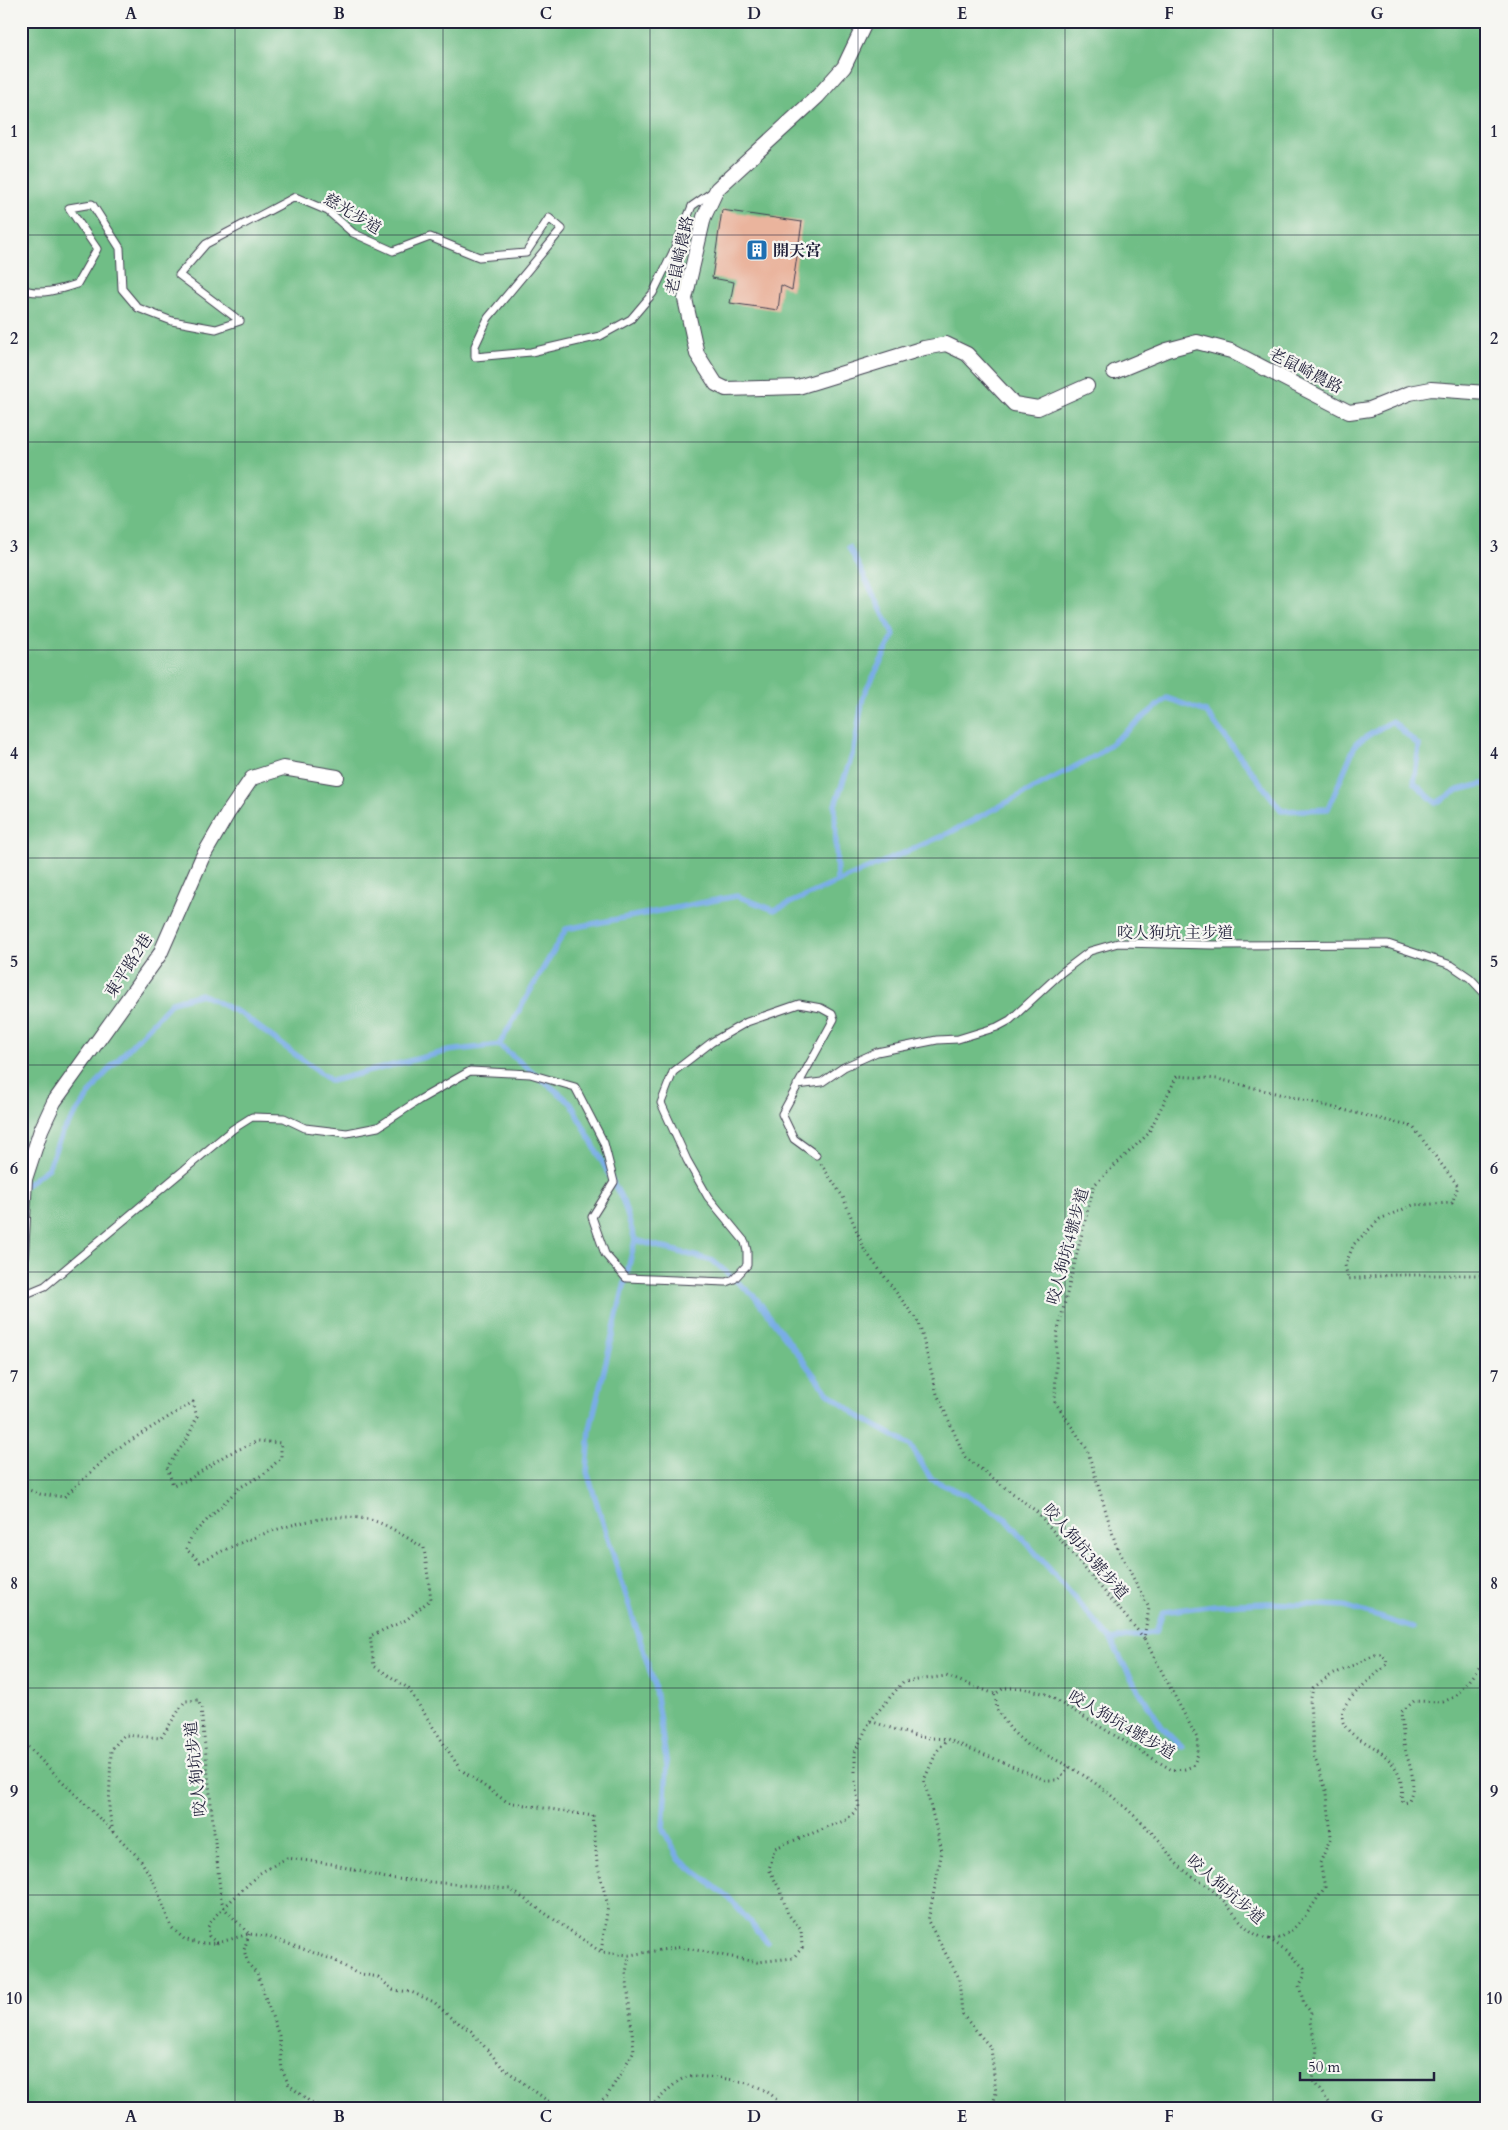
<svg xmlns="http://www.w3.org/2000/svg" width="1508" height="2130" viewBox="0 0 1508 2130" font-family="Cardo,'Noto Serif TC',serif">
  <style>
    .forest { fill: #70be86; stroke: #497060 }
    .lines { fill: none; stroke-linecap: round; stroke-linejoin: round }
    .stream { stroke: #79ade6; stroke-width: 5.5 }
    .building { fill: #eab49d }
    .lane-casing { stroke: #413f50; stroke-width: 9 }
    .street-casing { stroke: #413f50; stroke-width: 16 }
    .path { stroke: #413f50; stroke-width: 3; stroke-dasharray: 1 4; stroke-linecap: butt }
    .lane { stroke: #fff; stroke-width: 7 }
    .street { stroke: #fff; stroke-width: 14 }
    .grid { fill: none; stroke: #22223b; stroke-width: 1; stroke-opacity: 0.55 }
    .labels { text-anchor: middle; stroke-width: 4.5; stroke-linejoin: round; paint-order: stroke }
    .street-label { font-size: 16px; fill: #22223b; stroke: #f6f6f2 }
    .poi-label { font-size: 16px; font-weight: bold; fill: #22223b; stroke: #f6f6f2; text-anchor: start }
    .neatline { fill: none; stroke: #22223b; stroke-width: 2 }
    .grid-label { font-size: 16px; text-anchor: middle; font-weight: bold; fill: #22223b }
  </style>
  <rect width="100%" height="100%" fill="#f6f6f2"/>
  <filter id="ink" filterUnits="userSpaceOnUse"><feTurbulence type="fractalNoise" baseFrequency=".02" numOctaves="2"/><feDisplacementMap in="SourceGraphic" scale="10" xChannelSelector="R" yChannelSelector="G"/><feConvolveMatrix kernelMatrix="1 2 1 2 8 2 1 2 1" color-interpolation-filters="sRGB"/></filter>
  <filter id="wash" filterUnits="userSpaceOnUse"><feTurbulence type="fractalNoise" baseFrequency=".0096" numOctaves="4" result="noise"/><feDisplacementMap in="SourceGraphic" scale="20" xChannelSelector="R" yChannelSelector="G"/><feGaussianBlur stdDeviation="1.12" result="paint"/><feColorMatrix in="noise" values="0 0 0 0 0 0 0 0 0 0 0 0 0 0 0 0 0 1.4 0 .05"/><feComposite in="paint" operator="in"/></filter>
  <g filter="url(#wash)">
    <rect width="100%" height="100%" fill="#f3e2ca"/>
    <path class="forest" d="M 21,21 L 1487,21 L 1487,2109 L 21,2109 Z"/>
    <g class="lines">
      <path class="stream" d="M 837,882 L 835,805 L 854,750 L 863,697 L 894,635 L 849,547
        M 499,1045 L 571,1103 L 623,1201 L 635,1240 L 713,1261 L 755,1297 L 826,1391 L 857,1415 L 911,1446 L 931,1479 L 968,1496 L 1006,1519 L 1111,1640 L 1156,1632 L 1163,1612 L 1215,1605 L 1268,1603 L 1345,1606 L 1413,1628
        M 26,1185 L 48,1168 L 62,1133 L 102,1077 L 172,1002 L 201,994 L 241,1014 L 331,1081 L 448,1051 L 499,1045 L 566,929 L 737,896 L 774,910 L 949,833 L 1097,755 L 1167,698 L 1206,712 L 1282,811 L 1328,809 L 1356,743 L 1392,721 L 1419,746 L 1414,783 L 1436,803 L 1458,790 L 1487,783
        M 635,1240 L 590,1429 L 587,1472 L 654,1684 L 667,1766 L 663,1829 L 679,1859 L 729,1898 L 767,1942
        M 1111,1640 L 1131,1678 L 1162,1727 L 1182,1747"/>
    </g>
    <g id="blocks">
      <path class="building" d="M 722,210 L 802,222 L 792,290 L 781,285 L 778,310 L 730,303 L 734,282 L 712,278 Z"/>
    </g>
  </g>
  <g filter="url(#ink)">
    <use href="#blocks" fill-opacity="0" stroke="#413f50" stroke-width="1"/>
    <g class="lines">
      <g class="lane-casing">
        <path id="lane" d="M 21,288 C 37,297 62,289 77,284 L 97,249 L 69,208 L 92,204 L 120,248 L 122,289 L 138,308 L 172,321 L 216,329 L 240,321 L 179,275 L 206,244 L 295,197 L 328,211 L 353,233 L 393,251 L 430,237 L 479,257 L 526,253 L 549,218 L 562,229 L 488,318 L 475,346 L 475,357 L 531,352 L 600,336 L 631,319 L 653,293 L 673,252 L 692,206 L 715,190
          M 797,1085 L 822,1082 L 844,1067 L 877,1052 L 937,1040 L 958,1039 L 997,1027 L 1010,1020 L 1061,973 L 1090,951 L 1118,943 L 1213,945 L 1388,944 L 1451,965 L 1470,978 L 1487,996
          M 21,1296 L 45,1286 L 233,1129 L 252,1117 L 284,1118 L 305,1128 L 347,1133 L 378,1127 L 419,1100 L 470,1071 L 530,1074 L 575,1087 L 604,1143 L 614,1182 L 592,1217 L 605,1254 L 626,1278 L 726,1282 L 734,1279 L 747,1265 L 747,1251 L 745,1242 L 708,1197 L 687,1160 L 661,1103 L 673,1072 L 712,1042 L 747,1022 L 799,1004 L 821,1008 L 832,1014 L 834,1019 L 782,1114 L 794,1139 L 816,1155"/>
      </g>
      <g class="street-casing">
        <path id="street" d="M 866,21 L 844,67 L 818,96 L 717,189 L 704,217 L 685,299 L 697,354 L 716,384 L 726,389 L 798,387 L 924,348 L 946,344 L 967,354 L 1014,404 L 1038,408 L 1087,386
          M 1114,372 L 1167,350 L 1197,342 L 1231,351 L 1349,412 L 1370,409 L 1410,393 L 1431,389 L 1487,393
          M 21,1255 L 25,1179 L 41,1130 L 54,1102 L 160,954 L 202,858 L 228,813 L 252,778 L 283,768 L 337,777"/>
      </g>
      <path class="path" d="M 821,1164 L 843,1197 L 864,1249 L 919,1323 L 937,1394 L 965,1457 L 1036,1511 L 1144,1638
        M 21,1487 L 40,1494 L 64,1497 L 115,1450 L 193,1402 L 197,1417 L 187,1439 L 167,1467 L 173,1485 L 188,1480 L 226,1455 L 258,1441 L 281,1443 L 281,1458 L 264,1474 L 239,1488 L 192,1535 L 186,1549 L 200,1562 C 246,1538 330,1503 380,1523 C 395,1529 410,1540 424,1548 L 431,1599 L 406,1620 L 370,1636 L 374,1666 L 408,1688 L 460,1769 L 507,1802 L 593,1816 L 597,1863 L 608,1906 L 601,1952
        M 870,1721 L 903,1682 L 946,1676 L 995,1694
        M 21,1740 L 140,1859 L 155,1884 L 171,1927 L 184,1939 L 200,1944 L 217,1943 L 249,1934 L 266,1936 L 334,1960 L 356,1973 L 378,1977 L 393,1990 L 411,1992 L 434,2002 L 452,2019 L 471,2031 L 503,2068 L 548,2101 L 567,2109
        M 1070,1767 C 1103,1786 1132,1812 1158,1839 C 1165,1846 1169,1856 1176,1863 C 1189,1876 1205,1883 1218,1895 C 1234,1910 1246,1936 1269,1939 C 1292,1942 1314,1903 1325,1887 L 1320,1863 L 1331,1837 L 1327,1793 L 1314,1756 L 1310,1703 L 1313,1688 L 1330,1676 L 1375,1655 L 1380,1654 L 1386,1658 L 1387,1664 C 1377,1674 1353,1693 1346,1704 C 1332,1728 1359,1738 1375,1748 C 1383,1753 1392,1762 1397,1770 C 1402,1780 1402,1789 1401,1799 L 1404,1803 L 1408,1802 C 1419,1780 1408,1765 1404,1744 C 1403,1734 1402,1723 1401,1712 L 1414,1701 L 1443,1702 L 1456,1696 L 1487,1658
        M 113,1832 L 109,1810 L 111,1750 L 124,1735 L 161,1738 L 185,1701 L 198,1700 L 201,1708 L 221,1899 L 224,1908 L 249,1934
        M 249,1934 L 244,1950 L 248,1964 L 257,1973 L 279,2036 L 282,2070 L 289,2085 L 309,2101 L 325,2109
        M 1269,1939 L 1286,1950 L 1304,1968 L 1304,1977 L 1299,1986 L 1304,2004 L 1311,2012 L 1310,2022 L 1317,2048 L 1313,2081 L 1334,2109
        M 217,1943 L 209,1936 L 208,1927 L 215,1916 L 260,1873 L 287,1858 L 332,1864 L 386,1878 L 510,1889 L 601,1952 L 629,1955 L 681,1947 L 757,1962 L 793,1958 L 802,1948 L 801,1930 L 788,1914 L 780,1890 L 769,1869 L 775,1848 L 846,1820 L 859,1808 L 855,1781 L 855,1752 L 870,1721 L 918,1737 L 946,1739
        M 591,2109 L 607,2096 L 634,2051 L 626,1973 L 629,1955
        M 647,2109 C 661,2100 673,2080 690,2076 C 694,2075 700,2077 705,2077 C 729,2078 772,2083 782,2109
        M 992,2109 L 996,2093 L 991,2048 L 962,2014 L 959,1978 L 928,1921 L 942,1851 L 924,1780 L 937,1751 L 947,1739 L 1045,1780 L 1058,1780 L 1070,1767 L 1027,1745 L 1011,1730 L 997,1710 L 995,1694 L 1004,1688 L 1023,1688 L 1046,1694 L 1172,1770 L 1185,1769 L 1193,1766 L 1198,1754 L 1198,1740 L 1144,1638 L 1149,1608 L 1116,1545 L 1087,1449 L 1055,1402 L 1057,1334 L 1094,1185 L 1148,1134 L 1177,1076 L 1218,1079 L 1413,1127 L 1458,1186 L 1452,1203 L 1413,1205 L 1380,1219 L 1354,1244 L 1345,1265 L 1348,1279 L 1393,1275 L 1487,1275"/>
      <use href="#lane" class="lane"/>
      <use href="#street" class="street"/>
    </g>
  </g>
  <path class="grid" d="M 235,21 L 235,2109M 443,21 L 443,2109M 650,21 L 650,2109M 858,21 L 858,2109M 1065,21 L 1065,2109M 1273,21 L 1273,2109M 21,235 L 1487,235M 21,442 L 1487,442M 21,650 L 1487,650M 21,858 L 1487,858M 21,1065 L 1487,1065M 21,1272 L 1487,1272M 21,1480 L 1487,1480M 21,1688 L 1487,1688M 21,1895 L 1487,1895"/>
  <defs>
    <g id="building-square" transform="scale(1.125)"><rect x="-9" y="-9" width="18" height="18" rx="4" fill="#1f6fb2" stroke="#f6f6f2"/><path d="M-4-6H4V6H1V3H-1V6H-4ZM-2.5-4.3h1.7v1.8h-1.7ZM.8-4.3h1.7v1.8H.8ZM-2.5-1h1.7V.8h-1.7ZM.8-1h1.7V.8H.8Z" fill="#fff"/></g>
  </defs>
  <g fill-rule="evenodd">
    <use href="#building-square" x="757" y="250"/>
  </g>
  <g class="labels">
    <g class="street-label">
      <text transform="translate(353 213) rotate(31)" y="6">慈光步道</text>
      <text transform="translate(679 255) rotate(-78)" y="6">老鼠崎農路</text>
      <text transform="translate(1306 370) rotate(27)" y="6">老鼠崎農路</text>
      <text x="1175" y="938">咬人狗坑 主步道</text>
      <text transform="translate(128 965) rotate(-57)" y="6">東平路2巷</text>
      <text transform="translate(1067 1246) rotate(-75)" y="6">咬人狗坑4號步道</text>
      <text transform="translate(1086 1551) rotate(49)" y="6">咬人狗坑3號步道</text>
      <text transform="translate(1122 1724) rotate(30)" y="6">咬人狗坑4號步道</text>
      <text transform="translate(195 1769) rotate(-96)" y="6">咬人狗坑步道</text>
      <text transform="translate(1226 1889) rotate(41)" y="6">咬人狗坑步道</text>
    </g>
    <g class="poi-label">
      <text x="773" y="256">開天宮</text>
    </g>
  </g>
  <rect width="1508" height="2130" fill="none" stroke="#f6f6f2" stroke-width="55"/>
  <path d="M1300 2072v8h134v-8" fill="none" stroke="#22223b" stroke-width="2.5"/>
  <text x="1308" y="2072" font-size="15" fill="#22223b" stroke="#f6f6f2" stroke-width="4" paint-order="stroke">50 m</text>
  <rect x="28" y="28" width="1452" height="2074" class="neatline"/>
  <g class="grid-label">
    <text x="131" y="19">A</text>
    <text x="339" y="19">B</text>
    <text x="546" y="19">C</text>
    <text x="754" y="19">D</text>
    <text x="962" y="19">E</text>
    <text x="1169" y="19">F</text>
    <text x="1377" y="19">G</text>
    <text x="14" y="137">1</text>
    <text x="1494" y="137">1</text>
    <text x="14" y="344">2</text>
    <text x="1494" y="344">2</text>
    <text x="14" y="552">3</text>
    <text x="1494" y="552">3</text>
    <text x="14" y="759">4</text>
    <text x="1494" y="759">4</text>
    <text x="14" y="967">5</text>
    <text x="1494" y="967">5</text>
    <text x="14" y="1174">6</text>
    <text x="1494" y="1174">6</text>
    <text x="14" y="1382">7</text>
    <text x="1494" y="1382">7</text>
    <text x="14" y="1589">8</text>
    <text x="1494" y="1589">8</text>
    <text x="14" y="1797">9</text>
    <text x="1494" y="1797">9</text>
    <text x="14" y="2004">10</text>
    <text x="1494" y="2004">10</text>
    <text x="131" y="2122">A</text>
    <text x="339" y="2122">B</text>
    <text x="546" y="2122">C</text>
    <text x="754" y="2122">D</text>
    <text x="962" y="2122">E</text>
    <text x="1169" y="2122">F</text>
    <text x="1377" y="2122">G</text>
  </g>
</svg>
